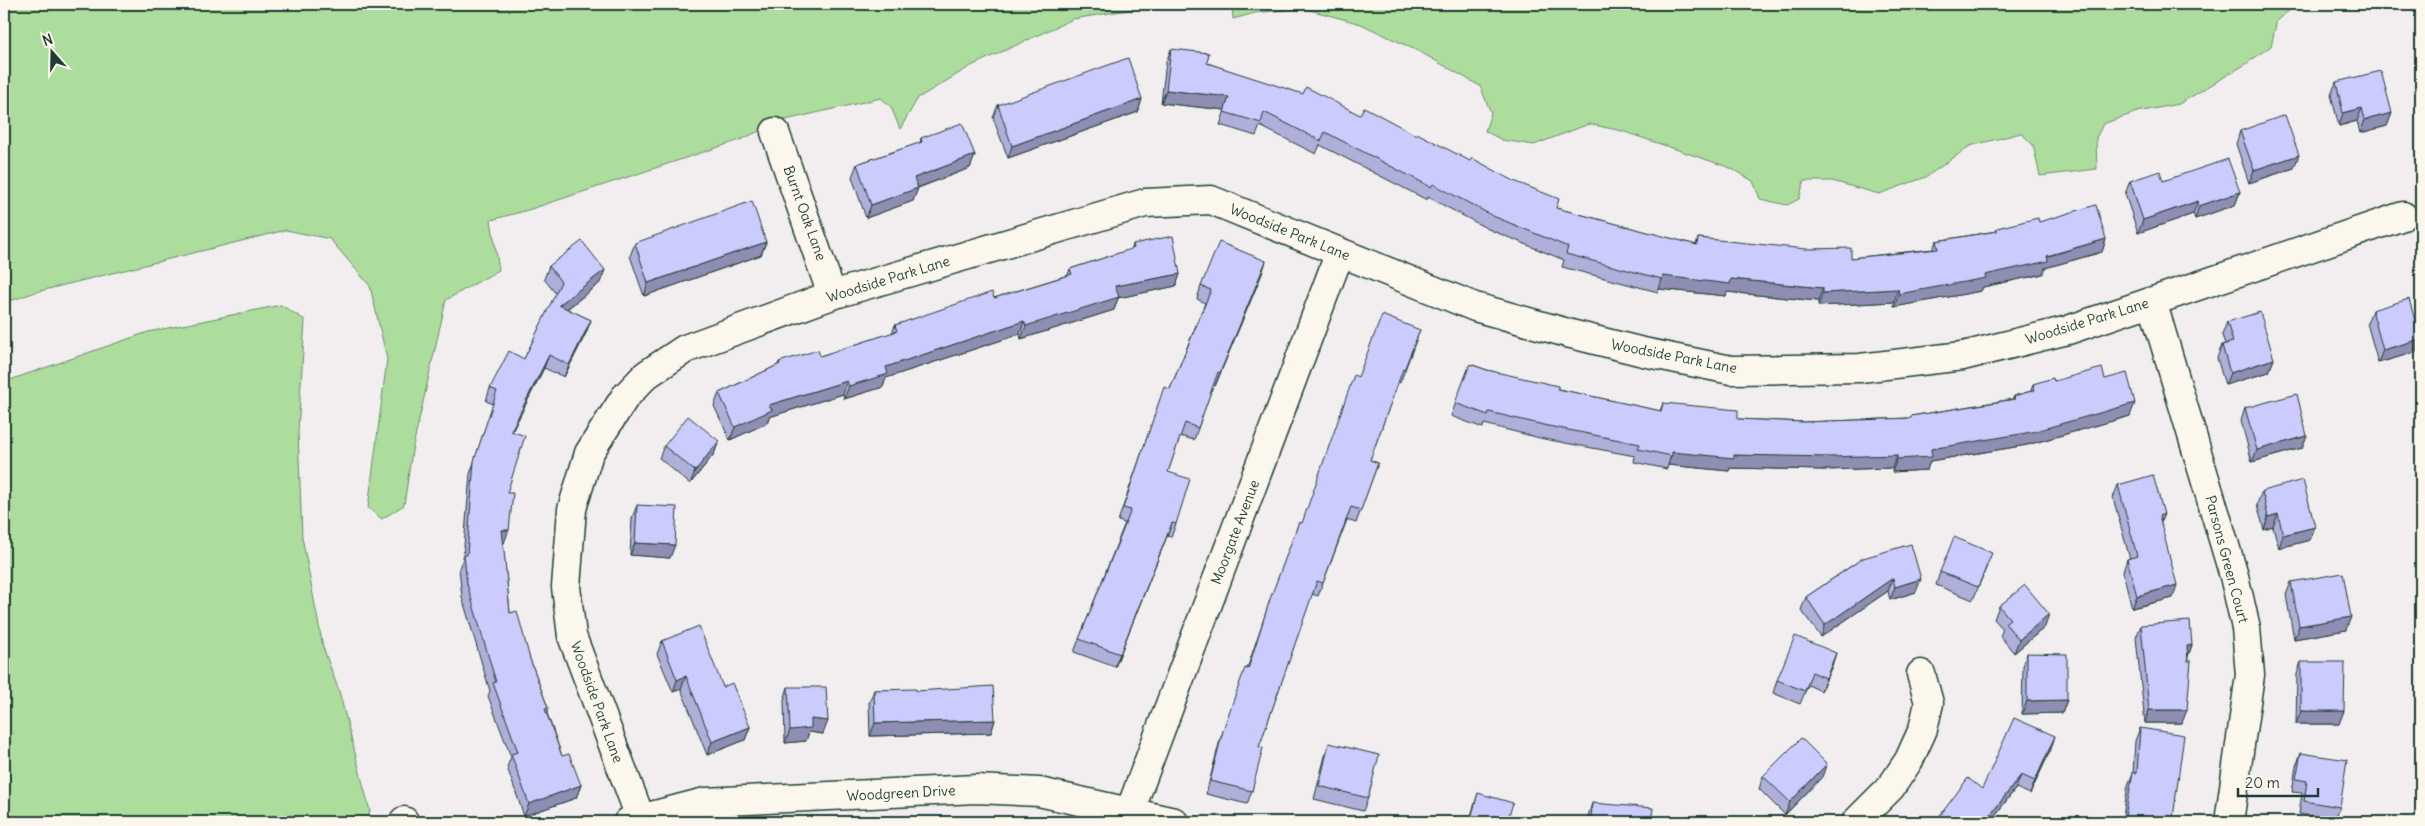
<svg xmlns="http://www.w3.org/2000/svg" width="2425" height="826" viewBox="0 0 2425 826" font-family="Delius,sans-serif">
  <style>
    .green { fill: #addd9d; stroke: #668d68 }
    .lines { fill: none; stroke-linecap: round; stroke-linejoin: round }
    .street-casing { stroke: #1f3d34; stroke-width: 31 }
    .street { stroke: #fbf7ec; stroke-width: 28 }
    .wall { fill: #afafda; stroke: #1f3d34 }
    .shaded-wall { fill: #8f8eb2; stroke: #1f3d34 }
    .building { fill: #cccbfe; stroke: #1f3d34 }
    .labels { text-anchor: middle; stroke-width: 4; stroke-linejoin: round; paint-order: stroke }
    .street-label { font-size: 14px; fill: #1f3d34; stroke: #fbf7ec }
  </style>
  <rect width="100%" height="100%" fill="#f2eef0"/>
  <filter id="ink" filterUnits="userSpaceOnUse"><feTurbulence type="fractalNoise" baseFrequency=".02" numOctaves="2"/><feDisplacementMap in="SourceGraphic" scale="10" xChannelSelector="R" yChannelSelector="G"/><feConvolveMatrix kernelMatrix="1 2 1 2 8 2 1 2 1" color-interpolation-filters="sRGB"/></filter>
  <g filter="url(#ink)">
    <path class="green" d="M 4,4 L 1146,4 L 1128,10 L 1073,19 L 971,66 L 918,98 L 900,129 L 891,107 L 881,98 L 781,121 L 740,140 L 528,210 L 491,220 L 499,270 L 446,300 L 412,451 L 404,505 L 382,519 L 368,508 L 387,359 L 370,286 L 330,239 L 286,230 L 36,292 L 4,303 Z
      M 1232,4 L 2298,4 L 2277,20 L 2271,46 L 2246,64 L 2179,104 L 2137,112 L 2103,124 L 2096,138 L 2097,169 L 2040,176 L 2033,145 L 2021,133 L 1970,146 L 1926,177 L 1879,194 L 1832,181 L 1804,181 L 1799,199 L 1787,205 L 1760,199 L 1753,181 L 1728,167 L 1622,131 L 1589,124 L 1534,145 L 1502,140 L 1485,131 L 1491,113 L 1480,86 L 1422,53 L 1361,24 L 1303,8 L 1255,13 L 1233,19 Z
      M 281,305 L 305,320 L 298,431 L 302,537 L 323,647 L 339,691 L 370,811 L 366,822 L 4,822 L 4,382 L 148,332 Z"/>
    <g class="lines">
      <g class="street-casing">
        <path id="street" d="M 775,132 L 832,295
          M 2152,301 L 2234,576 L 2246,628 L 2250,675 L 2229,822
          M 1130,811 L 1340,252
          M 640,817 L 572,636 L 566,587 L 572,509 L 589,453 L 625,397 L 646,375 L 685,349 L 832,295 L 1145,203 L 1211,200 L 1475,307 L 1571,334 L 1643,352 L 1731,370 L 1860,368 L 1963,356 L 2068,330 L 2403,216
          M 404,821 L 404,822
          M 628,822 L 705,802 L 976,789 L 1039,792 L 1174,822
          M 1856,822 L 1891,787 L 1909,760 L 1923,729 L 1929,703 L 1921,674"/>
      </g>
      <use href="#street" class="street"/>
    </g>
    <path class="wall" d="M 1171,49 L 1207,63 L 1416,135 L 1556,208 L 1696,245 L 1698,238 L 1851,258 L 1933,249 L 1936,241 L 1996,231 L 1997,228 L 2039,222 L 2106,239 L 2102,252 L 2045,268 L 2043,274 L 1983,287 L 1981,291 L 1894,307 L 1894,302 L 1818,306 L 1818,301 L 1727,292 L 1726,296 L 1659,289 L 1658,292 L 1562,267 L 1564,260 L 1488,229 L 1428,197 L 1427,200 L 1320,145 L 1316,154 L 1260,126 L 1256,136 L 1220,125 L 1225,110 L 1161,103 L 1166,62 Z
      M 2336,82 L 2392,113 L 2387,126 L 2360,133 L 2357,121 L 2339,126 L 2331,95 Z
      M 1142,99 L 1138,112 L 1008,158 L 993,118 L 998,105 Z
      M 2240,131 L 2294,168 L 2249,183 L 2236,144 Z
      M 921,138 L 975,155 L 970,168 L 918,188 L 913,201 L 866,218 L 852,177 L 857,164 L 920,143 Z
      M 2130,181 L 2163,181 L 2240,192 L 2235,205 L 2195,219 L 2193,214 L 2138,233 L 2125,194 Z
      M 766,242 L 761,255 L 644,296 L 630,256 L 635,243 Z
      M 1133,244 L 1180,274 L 1176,286 L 1118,298 L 1114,310 L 1021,339 L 1020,334 L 886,378 L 883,387 L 844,399 L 843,394 L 769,417 L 767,423 L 730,440 L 714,406 L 719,393 L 778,365 L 779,362 L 820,356 L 892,333 L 895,325 L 994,298 L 1068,275 L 1070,269 L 1132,249 Z
      M 1266,261 L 1215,386 L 1213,385 L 1194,440 L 1180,436 L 1168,472 L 1176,524 L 1171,537 L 1167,536 L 1115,667 L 1074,652 L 1125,523 L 1118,521 L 1160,400 L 1170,389 L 1205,303 L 1197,299 L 1201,286 Z
      M 549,266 L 600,283 L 567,309 L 591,320 L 586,333 L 564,377 L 544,368 L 512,431 L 507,493 L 504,543 L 503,543 L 510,613 L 530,659 L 548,708 L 547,713 L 562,756 L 581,785 L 576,798 L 524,816 L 507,767 L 511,757 L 488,696 L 490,691 L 462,597 L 459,568 L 463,558 L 470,474 L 493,404 L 486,401 L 490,388 L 524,359 L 556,294 L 544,279 Z
      M 2372,310 L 2416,352 L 2378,363 L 2367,323 Z
      M 2227,322 L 2274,359 L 2269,372 L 2225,385 L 2217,358 L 2222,345 L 2225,344 L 2222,335 Z
      M 1420,330 L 1400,383 L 1398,382 L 1370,460 L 1378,463 L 1356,523 L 1347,520 L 1318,596 L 1312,594 L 1259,747 L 1252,791 L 1247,804 L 1206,794 L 1220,740 L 1241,681 L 1247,669 L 1266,612 L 1299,522 L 1302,523 Z
      M 1470,364 L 1487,370 L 1558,389 L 1660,411 L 1663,403 L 1738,419 L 1803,422 L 1910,418 L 1911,416 L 2013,399 L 2014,396 L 2031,391 L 2033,384 L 2054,381 L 2105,379 L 2130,416 L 2027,445 L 1930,461 L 1927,470 L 1892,472 L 1892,468 L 1824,470 L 1730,468 L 1729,471 L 1668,465 L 1667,469 L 1634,462 L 1635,456 L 1544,439 L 1484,424 L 1483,428 L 1451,416 Z
      M 2245,408 L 2302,448 L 2252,462 L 2241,421 Z
      M 719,441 L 714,454 L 690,484 L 659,458 L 664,446 Z
      M 2118,485 L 2161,523 L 2173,598 L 2132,608 L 2123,572 L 2127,559 L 2130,559 L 2113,498 Z
      M 2262,491 L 2315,527 L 2310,540 L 2279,548 L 2273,527 L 2264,530 L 2257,504 Z
      M 637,505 L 670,558 L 630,555 L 632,518 Z
      M 1863,558 L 1916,592 L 1890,600 L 1888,591 L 1821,637 L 1801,610 L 1806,597 Z
      M 1987,566 L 1973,600 L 1936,585 L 1940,572 Z
      M 2291,582 L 2346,630 L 2294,639 L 2286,595 Z
      M 1999,606 L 2045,627 L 2014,653 L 2000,636 L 2003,629 L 1994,619 Z
      M 2141,625 L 2192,645 L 2188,657 L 2182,723 L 2145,723 L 2136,638 Z
      M 662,641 L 723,687 L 750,727 L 745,740 L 707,755 L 681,689 L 673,692 L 657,654 Z
      M 1836,653 L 1821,691 L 1808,685 L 1800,704 L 1773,693 L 1777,680 Z
      M 2027,653 L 2067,700 L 2062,713 L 2022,714 L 2023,666 Z
      M 2301,662 L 2339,724 L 2296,724 L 2297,674 Z
      M 788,687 L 823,734 L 809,732 L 806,741 L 785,743 L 784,700 Z
      M 874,690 L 916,691 L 995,720 L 991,733 L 870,736 L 869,703 Z
      M 2140,728 L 2173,818 L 2171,822 L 2122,822 L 2128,785 L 2133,773 L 2135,741 Z
      M 1329,743 L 1368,798 L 1363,811 L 1314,799 L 1325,756 Z
      M 2051,749 L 2030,794 L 2016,788 L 1990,822 L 1936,822 L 1938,818 Z
      M 2301,753 L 2340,807 L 2335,820 L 2299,814 L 2302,793 L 2292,792 L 2296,766 Z
      M 1763,776 L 1822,777 L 1785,815 L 1759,789 Z
      M 1478,793 L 1507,822 L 1469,822 Z
      M 1592,803 L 1651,822 L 1587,822 L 1588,816 Z"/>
    <path class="shaded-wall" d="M 1166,90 L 1229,97 L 1225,110 L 1161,103 Z
      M 1142,99 L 1138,112 L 1008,158 L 1012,146 Z
      M 2362,108 L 2357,121 L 2339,126 L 2343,113 Z
      M 2392,113 L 2387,126 L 2360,133 L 2365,120 Z
      M 975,155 L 970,168 L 909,191 L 914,178 Z
      M 2299,155 L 2294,168 L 2249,183 L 2254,170 Z
      M 918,188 L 913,201 L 866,218 L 871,205 Z
      M 2240,192 L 2235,205 L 2195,219 L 2199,206 Z
      M 2198,201 L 2193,214 L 2138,233 L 2143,220 Z
      M 2106,239 L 2102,252 L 2045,268 L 2043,274 L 1983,287 L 1981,291 L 1894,307 L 1899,294 L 1985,275 Z
      M 766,242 L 761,255 L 644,296 L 648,283 Z
      M 1266,261 L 1262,274 L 1215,386 L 1220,373 Z
      M 605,270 L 600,283 L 555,318 L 559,305 Z
      M 1180,274 L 1176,286 L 1118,298 L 1114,310 L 1021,339 L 1026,326 L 1115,286 Z
      M 1663,276 L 1731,279 L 1823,288 L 1818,301 L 1727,292 L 1726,296 L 1659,289 Z
      M 1898,289 L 1894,302 L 1818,306 L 1823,293 Z
      M 591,320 L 586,333 L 564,377 L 569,365 Z
      M 1024,321 L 1020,334 L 886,378 L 883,387 L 844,399 L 849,386 L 886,367 Z
      M 2420,339 L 2416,352 L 2378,363 L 2383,350 Z
      M 549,355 L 544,368 L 506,444 L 511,431 Z
      M 2274,359 L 2269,372 L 2225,385 L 2230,373 Z
      M 847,381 L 843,394 L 769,417 L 767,423 L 730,440 L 735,427 L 769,405 Z
      M 2135,403 L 2130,416 L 2027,445 L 1930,461 L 1927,470 L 1892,472 L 1897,459 L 1931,449 Z
      M 2307,436 L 2302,448 L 2252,462 L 2257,450 Z
      M 719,441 L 714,454 L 690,484 L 695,471 Z
      M 1672,452 L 1734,455 L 1897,455 L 1892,468 L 1824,470 L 1730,468 L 1729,471 L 1668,465 Z
      M 2164,514 L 2159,527 L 2159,516 Z
      M 2278,514 L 2273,527 L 2264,530 L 2268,517 Z
      M 1172,523 L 1167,536 L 1115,667 L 1120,654 Z
      M 2315,527 L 2310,540 L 2279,548 L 2283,535 Z
      M 502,530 L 509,530 L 504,543 L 497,543 Z
      M 635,543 L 675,545 L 670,558 L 630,555 Z
      M 1893,578 L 1888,591 L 1821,637 L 1825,625 Z
      M 1921,579 L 1916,592 L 1890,600 L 1895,587 Z
      M 2177,585 L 2173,598 L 2132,608 L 2137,596 Z
      M 2049,614 L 2045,627 L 2014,653 L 2019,640 Z
      M 2351,617 L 2346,630 L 2294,639 L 2299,626 Z
      M 2192,645 L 2187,658 L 2187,646 Z
      M 1836,653 L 1832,666 L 1821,691 L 1826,678 Z
      M 686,676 L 681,689 L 673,692 L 677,680 Z
      M 2067,700 L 2062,713 L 2022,714 L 2027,701 Z
      M 2149,710 L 2187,710 L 2182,723 L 2145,723 Z
      M 2301,711 L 2344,711 L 2339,724 L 2296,724 Z
      M 811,719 L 828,721 L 823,734 L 809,732 L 806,741 L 785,743 L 790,730 Z
      M 995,720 L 991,733 L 870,736 L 875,723 Z
      M 750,727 L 745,740 L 707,755 L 712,742 Z
      M 2055,736 L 2051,749 L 2030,794 L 2035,781 Z
      M 1827,764 L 1822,777 L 1785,815 L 1790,802 Z
      M 2021,775 L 2016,788 L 1990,822 L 1985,822 Z
      M 581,785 L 576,798 L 524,816 L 529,804 Z"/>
    <path class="building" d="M 1171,49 L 1209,53 L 1207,63 L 1303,94 L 1306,87 L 1360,115 L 1364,107 L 1416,135 L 1417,133 L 1470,161 L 1472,158 L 1514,181 L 1559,199 L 1556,208 L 1697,245 L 1698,238 L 1806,249 L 1851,248 L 1851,258 L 1938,249 L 1936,241 L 1997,231 L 1997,228 L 2038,218 L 2039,222 L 2096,205 L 2106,239 L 2047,256 L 2048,261 L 1985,275 L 1986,278 L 1899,294 L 1898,289 L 1823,293 L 1823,288 L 1731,279 L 1730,284 L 1663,276 L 1662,279 L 1566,254 L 1568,247 L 1493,216 L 1433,184 L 1431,187 L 1325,132 L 1321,141 L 1264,112 L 1261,123 L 1224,112 L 1229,97 L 1166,90 Z
      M 1128,58 L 1142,99 L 1012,146 L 998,105 Z
      M 2381,71 L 2392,113 L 2365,120 L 2362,108 L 2343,113 L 2336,82 Z
      M 2285,115 L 2299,155 L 2254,170 L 2240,131 Z
      M 962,123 L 975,155 L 914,178 L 918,188 L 871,205 L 857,164 L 922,142 L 921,138 Z
      M 2228,159 L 2240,192 L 2199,206 L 2198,201 L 2143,220 L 2130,181 L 2160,171 L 2163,181 Z
      M 752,201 L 766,242 L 648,283 L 635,243 Z
      M 1173,236 L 1180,274 L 1115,286 L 1119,297 L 1026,326 L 1024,321 L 886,367 L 888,374 L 849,386 L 847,381 L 769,405 L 772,410 L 735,427 L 719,393 L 780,364 L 779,362 L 818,350 L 820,356 L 897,331 L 895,325 L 992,292 L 994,298 L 1072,274 L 1070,269 L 1134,248 L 1133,244 Z
      M 582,241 L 605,270 L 559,305 L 591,320 L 569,365 L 549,355 L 511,431 L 525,436 L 507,493 L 513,493 L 509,530 L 502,530 L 510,613 L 517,611 L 530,659 L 548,708 L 545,709 L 562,756 L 569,754 L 581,785 L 529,804 L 511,754 L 518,752 L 493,683 L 496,682 L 467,584 L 464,555 L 467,555 L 474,461 L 497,391 L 490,388 L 509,351 L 524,359 L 561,282 L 549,266 Z
      M 1219,242 L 1266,261 L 1220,373 L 1218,372 L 1198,428 L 1185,423 L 1168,472 L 1190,479 L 1176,524 L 1172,523 L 1120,654 L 1079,639 L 1131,510 L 1123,508 L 1164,387 L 1170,389 L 1211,290 L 1201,286 Z
      M 2409,299 L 2420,339 L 2383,350 L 2372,310 Z
      M 2260,312 L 2274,359 L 2230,373 L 2222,345 L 2233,342 L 2227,322 Z
      M 1382,315 L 1420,330 L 1404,370 L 1403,369 L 1370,460 L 1378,463 L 1361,510 L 1351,507 L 1323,583 L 1317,581 L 1259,747 L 1263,748 L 1252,791 L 1210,781 L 1224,727 L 1245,668 L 1248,669 L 1270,599 L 1299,522 L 1302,523 L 1354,375 L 1358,377 Z
      M 1470,364 L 1487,370 L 1558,386 L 1558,389 L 1661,411 L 1663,403 L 1738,410 L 1738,419 L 1803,422 L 1911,418 L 1911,416 L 2015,399 L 2014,396 L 2035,390 L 2033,384 L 2053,378 L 2054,381 L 2102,368 L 2105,379 L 2127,373 L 2135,403 L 2032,432 L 1931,449 L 1932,457 L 1897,459 L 1897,455 L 1829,457 L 1734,455 L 1734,458 L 1672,452 L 1672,456 L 1638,449 L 1640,444 L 1548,426 L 1489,412 L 1488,415 L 1455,403 Z
      M 2297,394 L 2307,436 L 2257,450 L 2245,408 Z
      M 688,416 L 719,441 L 695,471 L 664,446 Z
      M 2153,475 L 2164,514 L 2159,516 L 2177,585 L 2137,596 L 2127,559 L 2137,556 L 2118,485 Z
      M 2303,480 L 2315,527 L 2283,535 L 2278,514 L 2268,517 L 2262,491 Z
      M 637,505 L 677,507 L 675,545 L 635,543 Z
      M 1954,537 L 1992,553 L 1978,587 L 1940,572 Z
      M 1911,544 L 1921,579 L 1895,587 L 1893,578 L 1825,625 L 1806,597 L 1863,558 Z
      M 2343,573 L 2351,617 L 2299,626 L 2291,582 Z
      M 2025,585 L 2049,614 L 2019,640 L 2005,623 L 2010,619 L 1999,606 Z
      M 2190,621 L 2192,645 L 2187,646 L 2188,661 L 2191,661 L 2187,710 L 2149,710 L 2141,625 Z
      M 699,626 L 723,687 L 732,683 L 750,727 L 712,742 L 686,676 L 677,680 L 662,641 Z
      M 1795,636 L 1836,653 L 1826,678 L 1812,672 L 1805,691 L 1777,680 Z
      M 2027,653 L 2067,654 L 2067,700 L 2027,701 Z
      M 2301,662 L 2345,662 L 2344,711 L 2301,711 Z
      M 993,686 L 995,720 L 875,723 L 874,690 L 916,689 L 916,691 Z
      M 788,687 L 826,687 L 828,721 L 811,719 L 811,728 L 790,730 Z
      M 2014,718 L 2055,736 L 2035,781 L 2021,775 L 1985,822 L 1943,822 L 1938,818 L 1968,778 L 1982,789 Z
      M 2140,728 L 2184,735 L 2173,818 L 2170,818 L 2169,822 L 2124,822 L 2133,772 L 2137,773 Z
      M 1801,738 L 1827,764 L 1790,802 L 1763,776 Z
      M 1329,743 L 1379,755 L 1368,798 L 1319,786 Z
      M 2301,753 L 2347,760 L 2340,807 L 2304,801 L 2307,781 L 2296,779 Z
      M 1478,793 L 1513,803 L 1507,822 L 1470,822 Z
      M 1592,803 L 1653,808 L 1651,822 L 1591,822 Z"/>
  </g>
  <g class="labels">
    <g class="street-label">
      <text transform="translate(805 213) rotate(70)" y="5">Burnt Oak Lane</text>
      <text transform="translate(1290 232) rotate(22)" y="5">Woodside Park Lane</text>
      <text transform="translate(888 279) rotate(-17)" y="5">Woodside Park Lane</text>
      <text transform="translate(2087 321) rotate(-17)" y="5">Woodside Park Lane</text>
      <text transform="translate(1674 356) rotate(11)" y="5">Woodside Park Lane</text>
      <text transform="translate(1235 532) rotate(-69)" y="5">Moorgate Avenue</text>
      <text transform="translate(2227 559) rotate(75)" y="5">Parsons Green Court</text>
      <text transform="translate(597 702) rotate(70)" y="5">Woodside Park Lane</text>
      <text transform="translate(901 793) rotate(-3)" y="5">Woodgreen Drive</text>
    </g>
  </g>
  <rect width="2425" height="826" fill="none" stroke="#fbf7ec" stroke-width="20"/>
  <rect x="10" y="10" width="2405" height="806" fill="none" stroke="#1f3d34" stroke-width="2" filter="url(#ink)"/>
  <g transform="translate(52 52) rotate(340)" stroke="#fbf7ec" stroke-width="4" paint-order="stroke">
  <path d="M0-4L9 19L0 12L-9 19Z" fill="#1f3d34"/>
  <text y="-8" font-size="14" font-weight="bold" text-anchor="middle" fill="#1f3d34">N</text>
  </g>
  <path d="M2238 788v8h80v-8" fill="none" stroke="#1f3d34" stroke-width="2.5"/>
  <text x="2245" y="788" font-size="15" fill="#1f3d34" stroke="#fbf7ec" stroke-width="4" paint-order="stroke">20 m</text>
</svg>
